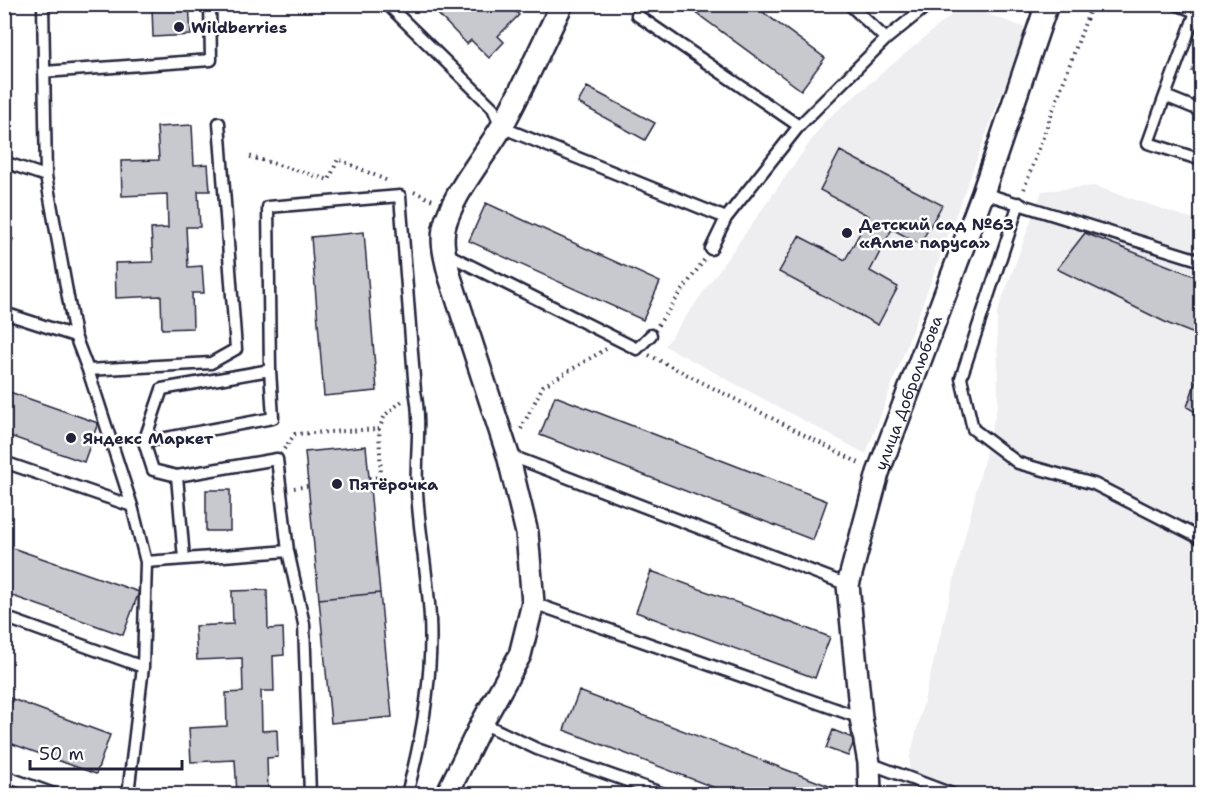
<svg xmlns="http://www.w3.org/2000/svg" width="1206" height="799" viewBox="0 0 1206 799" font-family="'Shantell Sans',sans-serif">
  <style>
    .built { fill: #eeeef1 }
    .building { fill: #c8c8cf; stroke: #22223b; stroke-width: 1.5 }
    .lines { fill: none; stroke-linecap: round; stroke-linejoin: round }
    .lane-casing { stroke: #22223b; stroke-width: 15 }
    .street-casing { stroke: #22223b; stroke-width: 26 }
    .path { stroke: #22223b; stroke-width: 4; stroke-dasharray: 1.5 4.5; stroke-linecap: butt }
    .lane { stroke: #fff; stroke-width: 10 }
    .street { stroke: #fff; stroke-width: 21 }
    .poi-dot { fill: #22223b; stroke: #fff; stroke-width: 2 }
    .labels { text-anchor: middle; stroke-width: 5; stroke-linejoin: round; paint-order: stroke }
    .poi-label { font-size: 16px; font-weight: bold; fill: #22223b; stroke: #fff; text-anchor: start }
    .street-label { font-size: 16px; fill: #22223b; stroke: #fff }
  </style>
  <rect width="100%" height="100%" fill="#fff"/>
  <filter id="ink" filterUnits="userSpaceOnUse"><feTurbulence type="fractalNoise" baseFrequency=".0167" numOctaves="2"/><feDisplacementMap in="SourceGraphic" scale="12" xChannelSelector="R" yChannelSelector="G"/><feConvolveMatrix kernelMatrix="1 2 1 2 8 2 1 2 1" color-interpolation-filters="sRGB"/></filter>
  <g filter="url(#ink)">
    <path class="built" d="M 963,5 L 1026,28 L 866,454 L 665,346 L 825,121 Z
      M 1094,186 L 1201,222 L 1201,794 L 907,794 L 910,757 L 998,403 L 997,313 L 1042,191 Z"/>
    <path class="building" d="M 113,4 L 189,4 L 191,35 L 153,37 L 152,7 L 113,9 Z
      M 432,4 L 509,4 L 519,15 L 498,36 L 504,42 L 489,58 L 471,40 L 467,44 L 430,6 Z
      M 684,4 L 752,4 L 825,58 L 801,90 Z
      M 1202,48 L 1202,75 L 1192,71 Z
      M 587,87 L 655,123 L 645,140 L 578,103 Z
      M 192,125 L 194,165 L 208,164 L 210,191 L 198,191 L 200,227 L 186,227 L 188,267 L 202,266 L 204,293 L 192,293 L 193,328 L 162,329 L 161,296 L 116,298 L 115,263 L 153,262 L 151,229 L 168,228 L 167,194 L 122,196 L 121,161 L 159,160 L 157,127 Z
      M 840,151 L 942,205 L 920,244 L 892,229 L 870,271 L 898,287 L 878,325 L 779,272 L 799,236 L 845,260 L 869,216 L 820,190 Z
      M 486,203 L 660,282 L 643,320 L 469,241 Z
      M 364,232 L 377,391 L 324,396 L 311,237 Z
      M 1085,233 L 1202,279 L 1202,337 L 1169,324 L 1057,269 Z
      M 4,236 L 13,239 L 4,263 Z
      M 1202,363 L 1202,416 L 1187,407 Z
      M 4,390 L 98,423 L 84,462 L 4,434 Z
      M 555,396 L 827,501 L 813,540 L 540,435 Z
      M 366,446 L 380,593 L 319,599 L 305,452 Z
      M 206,490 L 230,490 L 230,531 L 206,531 Z
      M 4,545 L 139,592 L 123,635 L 4,593 Z
      M 651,571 L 830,637 L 815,678 L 636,612 Z
      M 267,590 L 268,629 L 283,628 L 284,655 L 273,656 L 274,691 L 261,691 L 262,731 L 277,730 L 278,757 L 267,758 L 268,792 L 237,794 L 235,760 L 191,762 L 189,728 L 227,726 L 226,693 L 243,692 L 242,658 L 197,660 L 195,626 L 233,624 L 232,591 Z
      M 380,593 L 392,717 L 331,723 L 319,599 Z
      M 579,691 L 850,794 L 731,794 L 564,730 Z
      M 4,696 L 110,735 L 96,774 L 4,741 Z
      M 833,730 L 855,739 L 848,756 L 826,748 Z"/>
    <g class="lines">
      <g class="lane-casing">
        <path id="lane" d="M 43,4 L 46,176 L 75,336 L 88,370 L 132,506 L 146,562 L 143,667 L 128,794
          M 387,4 L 493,108 L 501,127 L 726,218 L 799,126 L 886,39 L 929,4
          M 849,4 L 886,39
          M 1028,4 L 1045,10
          M 1176,4 L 1196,12 L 1165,96 L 1202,111
          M 637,15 L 799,126
          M 44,72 L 211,60 L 210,4
          M 1165,96 L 1148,143 L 1202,160
          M 4,162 L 46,176
          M 983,193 L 1202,261
          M 1019,203 L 961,378 L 973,429 L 1018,463 L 1094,484 L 1202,539
          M 711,249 L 726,218
          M 445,253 L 637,349 L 651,335
          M 4,313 L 75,336
          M 88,370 L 211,363 L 236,349 L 219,123
          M 144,442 L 162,389 L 270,370
          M 509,455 L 848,585
          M 4,462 L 132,506
          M 177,476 L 153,470 L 144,442 L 273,418 L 270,370 L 268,207 L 400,196 L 415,391 C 422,424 415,457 417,491 C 419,533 428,576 430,618 C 433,677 422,738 407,794
          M 184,559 L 177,476 L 277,459 L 288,551 L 304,624 L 310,794
          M 146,562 L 288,551
          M 533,603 L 861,718
          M 4,617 L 143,667
          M 482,723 L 537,749 L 664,794
          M 869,763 L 952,794
          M 4,776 L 54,794"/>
      </g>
      <g class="street-casing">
        <g id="street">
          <path d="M 447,794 L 482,723 L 520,655 L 533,603 L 527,533 L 508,455 L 450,277 C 445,257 439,238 447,218 C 459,186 483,158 501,128 C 523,88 542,45 562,4"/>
          <path id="s1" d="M 870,794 L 869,763 L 861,718 L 848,585 L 878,473 L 983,193 L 1047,4"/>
        </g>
      </g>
      <path class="path" d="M 269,162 L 248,156 L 329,180 L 338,159 L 388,181
        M 1024,189 L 1092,4
        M 414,192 L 435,201
        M 658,325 L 704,260
        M 649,355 L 861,464
        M 521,429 L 543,386 L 606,349
        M 284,449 L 295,434 L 379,429 L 385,415 L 402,401
        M 369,478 L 381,477 L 379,429
        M 294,488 L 308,486"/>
      <use href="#lane" class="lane"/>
      <use href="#street" class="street"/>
    </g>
  </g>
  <g class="poi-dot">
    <circle cx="179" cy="27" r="6"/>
    <circle cx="847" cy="233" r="6"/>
    <circle cx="71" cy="438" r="6"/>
    <circle cx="337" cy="484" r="6"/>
  </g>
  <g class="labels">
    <g class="poi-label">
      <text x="191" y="33">Wildberries</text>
      <text x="859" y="230">Детский сад №63<tspan x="859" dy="18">«Алые паруса»</tspan></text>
      <text x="83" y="444">Яндекс Маркет</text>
      <text x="349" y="490">Пятёрочка</text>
    </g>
    <g class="street-label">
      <text dy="6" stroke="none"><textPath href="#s1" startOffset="412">улица Добролюбова</textPath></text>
    </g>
  </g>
  <rect width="1206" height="799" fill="none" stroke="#fff" stroke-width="24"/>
  <rect x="12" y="12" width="1182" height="775" fill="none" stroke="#22223b" stroke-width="2" filter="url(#ink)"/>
  <path d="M30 760v9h152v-9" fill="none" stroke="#22223b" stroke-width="3"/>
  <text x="39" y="760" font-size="18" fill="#22223b" stroke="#ffffff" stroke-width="4.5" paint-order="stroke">50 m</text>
</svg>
